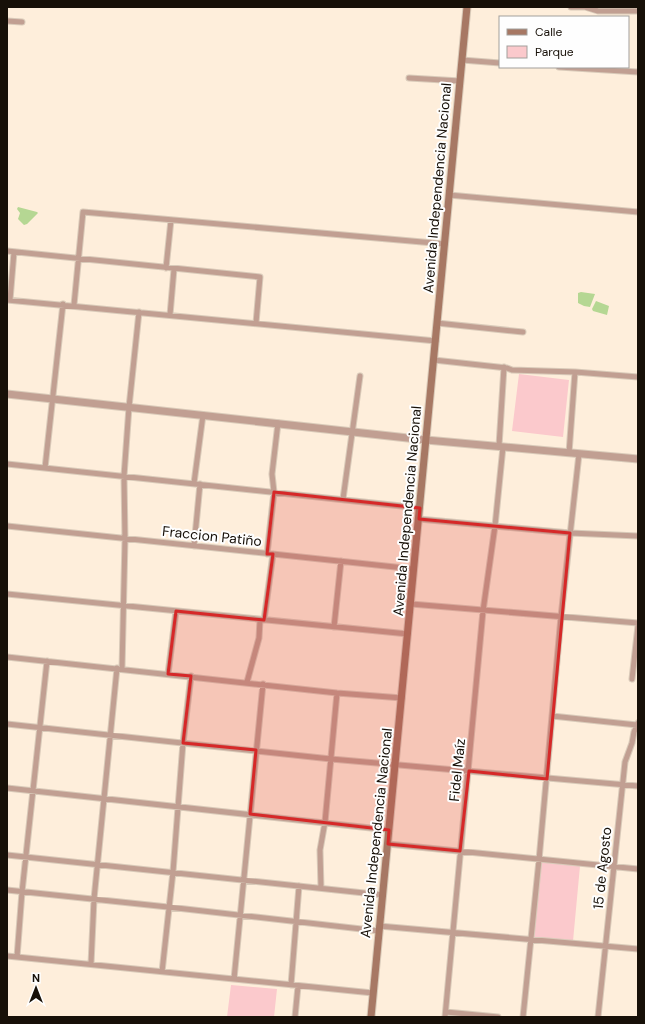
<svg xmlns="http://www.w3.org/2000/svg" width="645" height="1024" viewBox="0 0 645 1024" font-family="'DM Sans',sans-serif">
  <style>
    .green { fill: #fbc9cc }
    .water { fill: #b5d793 }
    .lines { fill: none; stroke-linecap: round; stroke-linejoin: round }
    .minor-casing { stroke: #d9cab9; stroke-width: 7 }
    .tertiary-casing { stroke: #d9cab9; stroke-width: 9 }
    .secondary-casing { stroke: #d9cab9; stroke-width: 9 }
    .minor { stroke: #c19f92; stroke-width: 5 }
    .tertiary { stroke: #c19f92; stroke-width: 7 }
    .secondary { stroke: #a77864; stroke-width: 7 }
    .marked { fill: #d62828; fill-opacity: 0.2; stroke: #d62828; stroke-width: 3; stroke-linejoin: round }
    .labels { text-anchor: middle; stroke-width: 4; stroke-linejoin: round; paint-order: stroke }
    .street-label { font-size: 14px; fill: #171008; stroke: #fefefe }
  </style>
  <rect width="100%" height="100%" fill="#feeedb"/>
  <path class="green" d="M 519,374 L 569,380 L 563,437 L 512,431 Z
    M 541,862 L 580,866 L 573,941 L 532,937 Z
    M 231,985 L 277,989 L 274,1017 L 227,1017 Z"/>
  <path class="water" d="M 18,207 L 37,212 L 38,213 L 27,224 L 24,225 L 18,219 L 20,213 L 17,209 Z
    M 581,292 L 595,294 L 590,307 L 584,306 L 578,303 L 578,293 Z
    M 596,301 L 609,306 L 607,315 L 593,311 L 592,309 Z"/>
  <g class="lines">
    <g class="minor-casing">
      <path id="minor" d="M 571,7 L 585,7 L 598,11 L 638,11
        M 7,21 L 22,22
        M 462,60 L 500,63
        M 559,67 L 638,72
        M 409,78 L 460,81
        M 449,195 L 638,212
        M 7,251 L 260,277 L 256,323
        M 166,268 L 171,220
        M 7,300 L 436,341
        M 10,300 L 14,252
        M 74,305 L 83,212 L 445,244
        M 170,315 L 174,269
        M 437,323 L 523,332
        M 434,360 L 507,368 L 512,370 L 575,372 L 638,377
        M 499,446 L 504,367
        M 569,453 L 575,372
        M 7,464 L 420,508
        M 45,468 L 63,304
        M 194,483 L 203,415
        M 343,499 L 360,376
        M 419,519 L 570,533 L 638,536
        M 7,526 L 414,569
        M 194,546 L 200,484
        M 267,554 L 274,492 L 272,474 L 278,423
        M 7,594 L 408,634
        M 411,604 L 638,623
        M 264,620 L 273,554
        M 334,627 L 341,561
        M 7,657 L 337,693 L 402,698
        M 122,669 L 125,539 L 124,476 L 129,407 L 139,312
        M 168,674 L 176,611
        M 632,679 L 638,626
        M 247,682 L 259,638 L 260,620
        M 552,716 L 637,725
        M 7,724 L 331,759 L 638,786
        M 7,788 L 389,830
        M 388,844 L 638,869
        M 7,855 L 383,895
        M 321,888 L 320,850 L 325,822 L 337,693
        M 7,890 L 168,907 L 379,931
        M 379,926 L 638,949
        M 7,956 L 373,993
        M 17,957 L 22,892 L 47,661
        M 91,964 L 94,899 L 117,668
        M 162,972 L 173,872 L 183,743 L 191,676
        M 234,979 L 263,684
        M 291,985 L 299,886
        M 446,1012 L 498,1017
        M 295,1017 L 298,986
        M 445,1017 L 483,611 L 495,526 L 503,447
        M 523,1017 L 539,860 L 561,617 L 579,454
        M 598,1017 L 625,762 L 632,743 L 634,732 L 638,723"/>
    </g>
    <g class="tertiary-casing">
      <path id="tertiary" d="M 7,394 L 426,440 L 638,459"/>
    </g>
    <g class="secondary-casing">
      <path id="secondary" d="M 371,1017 L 467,7"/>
    </g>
    <use href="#minor" class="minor"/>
    <use href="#tertiary" class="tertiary"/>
    <use href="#secondary" class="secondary"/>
  </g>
  <path class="marked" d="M 274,492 L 420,508 L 419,519 L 570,533 L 547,779 L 469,771 L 460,851 L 388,844 L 389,830 L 250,814 L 256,750 L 183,743 L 191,676 L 168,674 L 176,611 L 264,620 L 273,554 L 267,554 Z"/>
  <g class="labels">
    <g class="street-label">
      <text transform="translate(437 188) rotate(-85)" y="5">Avenida Independencia Nacional</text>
      <text transform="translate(407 511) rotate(-85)" y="5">Avenida Independencia Nacional</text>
      <text transform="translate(212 536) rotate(6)" y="5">Fraccion Patiño</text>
      <text transform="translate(457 770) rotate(-84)" y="5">Fidel Maíz</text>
      <text transform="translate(376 833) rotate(-84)" y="5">Avenida Independencia Nacional</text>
      <text transform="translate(602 868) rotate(-84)" y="5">15 de Agosto</text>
    </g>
  </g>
  <rect width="645" height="1024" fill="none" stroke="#171008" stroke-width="16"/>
  <rect x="499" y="16" width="130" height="52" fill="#fefefe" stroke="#a29f9c"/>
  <rect x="507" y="29" width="20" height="6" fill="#a77864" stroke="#a29f9c"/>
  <text x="535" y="36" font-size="12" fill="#171008">Calle</text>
  <rect x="507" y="46" width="20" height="12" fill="#fbc9cc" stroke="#a29f9c"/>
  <text x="535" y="56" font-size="12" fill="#171008">Parque</text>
  <g transform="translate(36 988)" stroke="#fefefe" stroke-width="3" paint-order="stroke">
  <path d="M0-3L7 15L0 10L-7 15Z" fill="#171008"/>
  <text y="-6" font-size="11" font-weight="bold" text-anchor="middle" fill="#171008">N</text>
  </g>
</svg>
